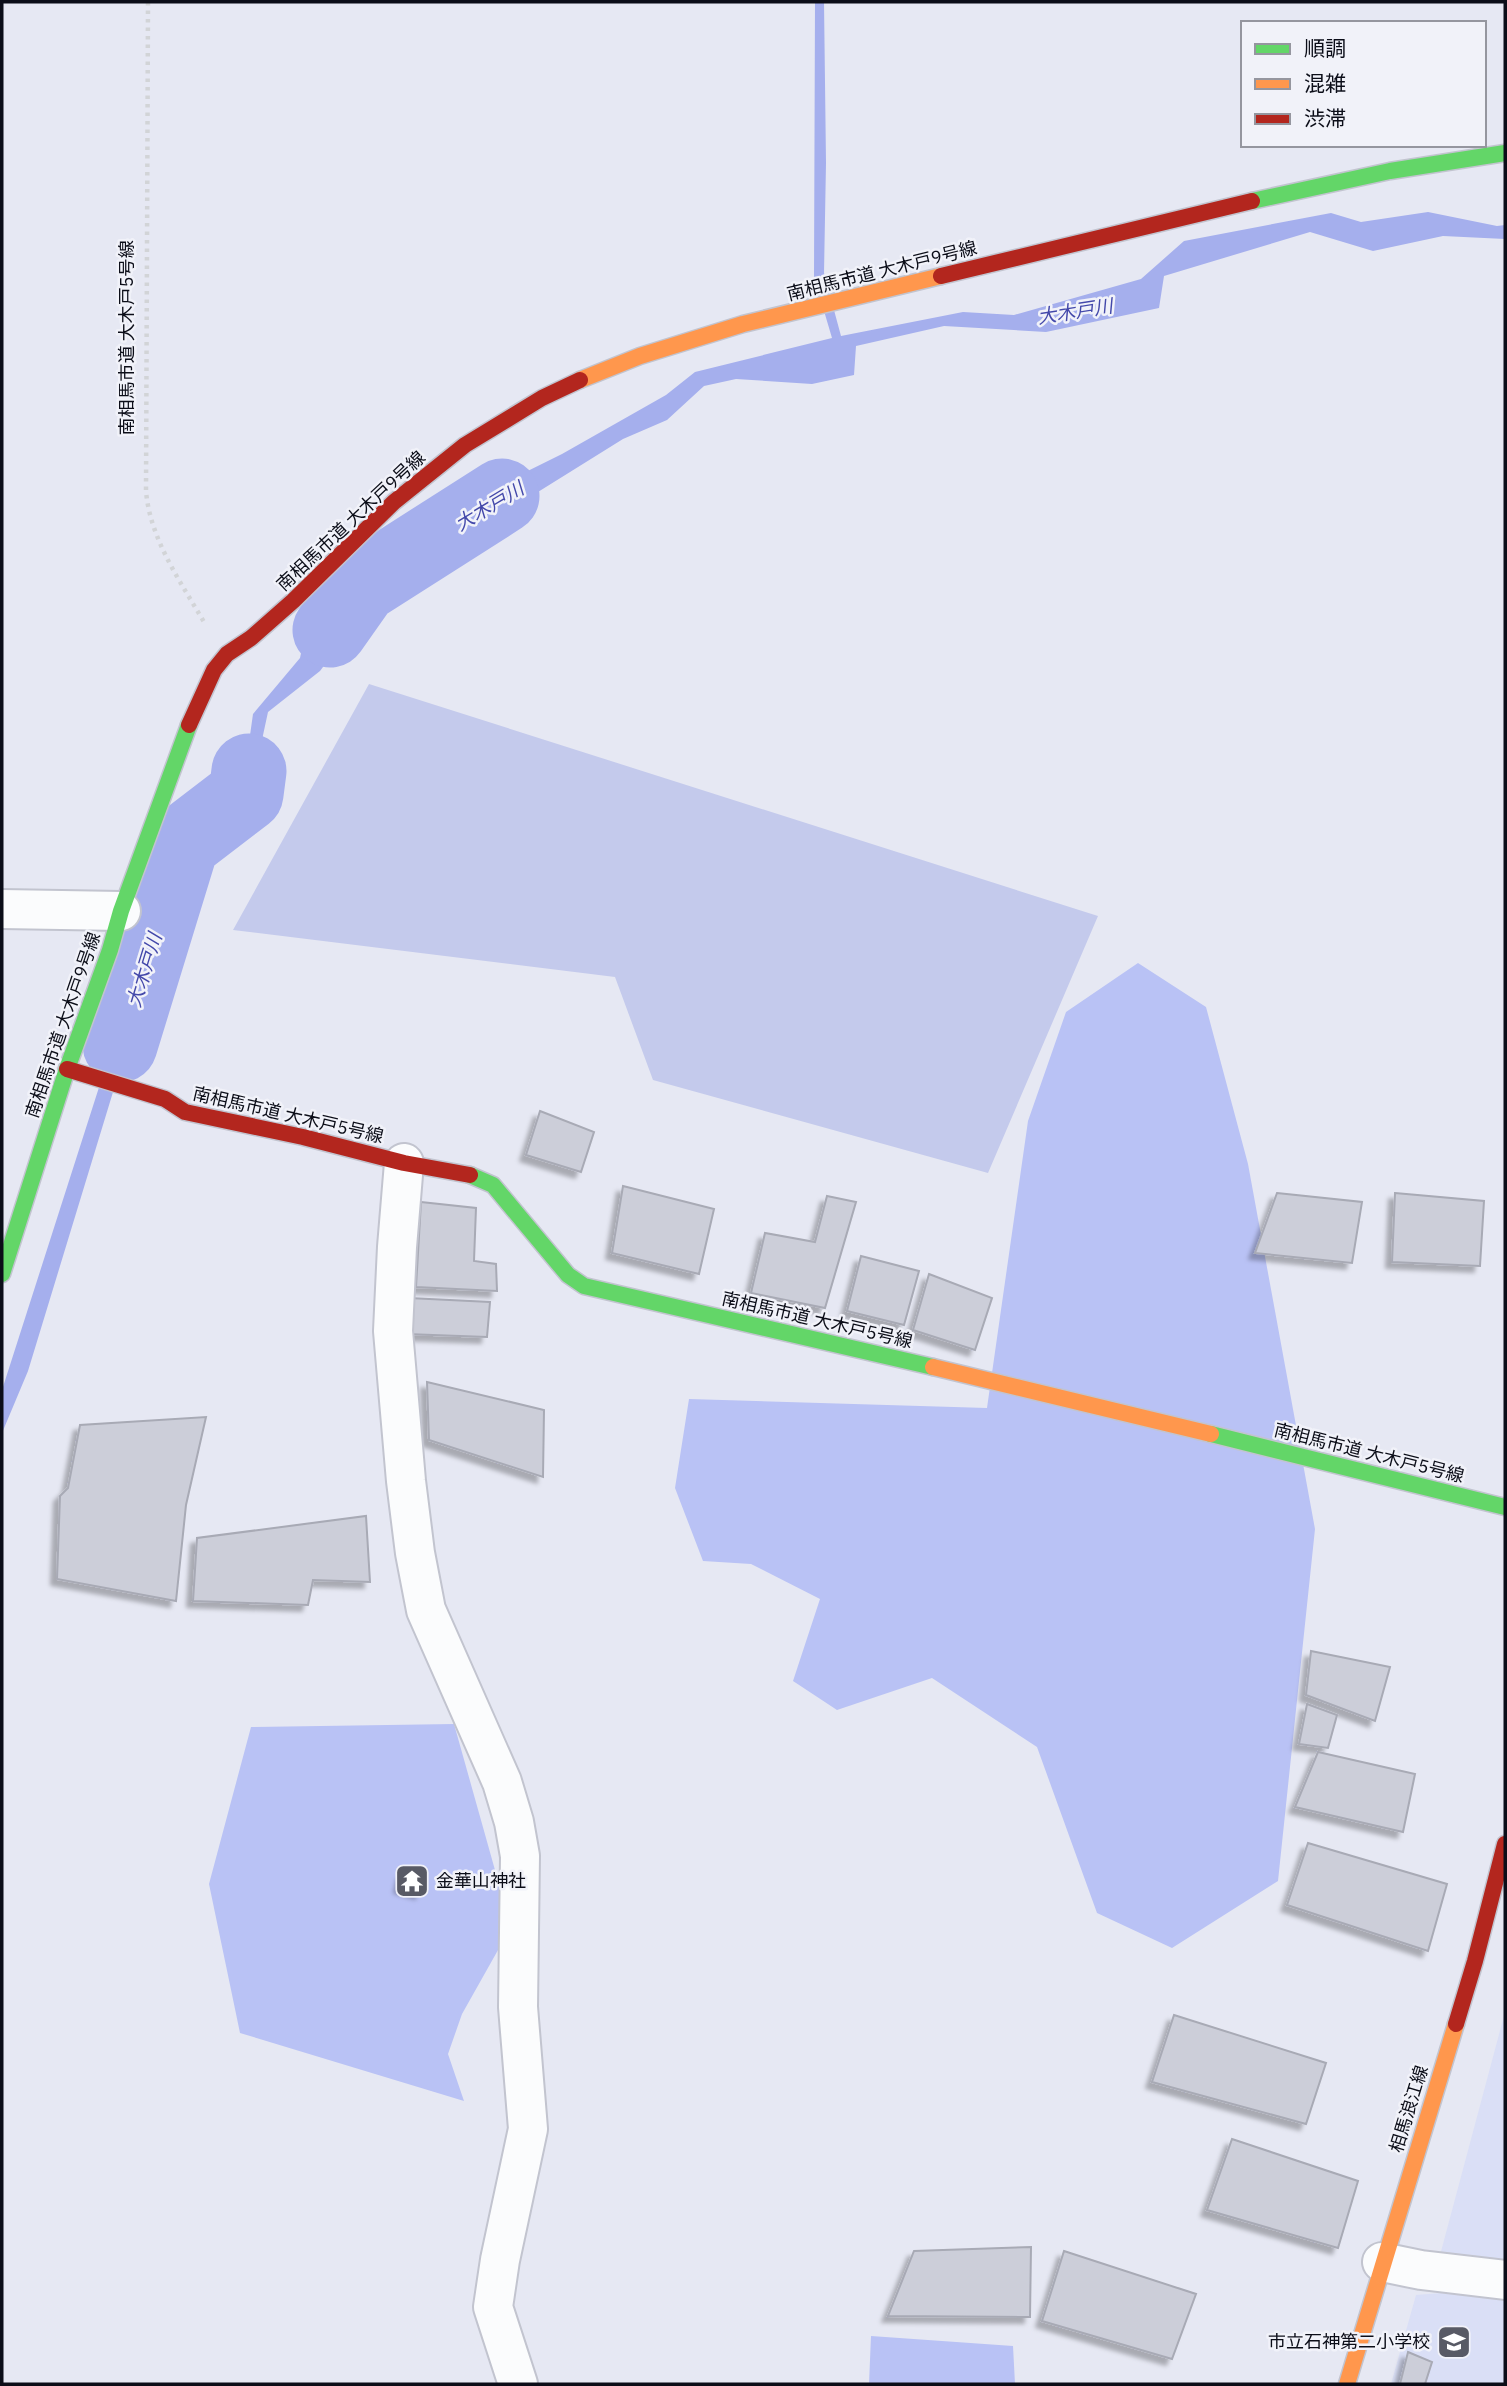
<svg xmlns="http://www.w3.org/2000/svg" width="1507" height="2386" viewBox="0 0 1507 2386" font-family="'IBM Plex Sans','Noto Sans JP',sans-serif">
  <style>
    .built { fill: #dadff6 }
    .green { fill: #c4caec }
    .forest { fill: #b9c2f5 }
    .water { fill: #a5afed }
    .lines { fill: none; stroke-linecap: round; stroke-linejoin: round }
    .river { stroke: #a5afed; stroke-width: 75 }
    .building { fill: #ccced9; stroke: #a8aab5; stroke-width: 2; filter: url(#shadow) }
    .street-casing { stroke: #c2c4cf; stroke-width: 42 }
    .fast-casing { stroke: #c2c4cf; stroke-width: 19 }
    .slow-casing { stroke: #c2c4cf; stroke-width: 19 }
    .jam-casing { stroke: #c2c4cf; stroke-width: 19 }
    .path { stroke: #d2d4d7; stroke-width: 4.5; stroke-dasharray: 3.5 5; stroke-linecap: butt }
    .street { stroke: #fbfcfd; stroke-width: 38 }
    .fast { stroke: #63d668; stroke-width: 16 }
    .slow { stroke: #ff974d; stroke-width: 16 }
    .jam { stroke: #b3261e; stroke-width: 16 }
    .labels { text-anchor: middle; stroke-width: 5; stroke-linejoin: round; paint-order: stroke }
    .street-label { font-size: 18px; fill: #0b0d18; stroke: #f1f2f9 }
    .poi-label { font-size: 18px; fill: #0b0d18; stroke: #f1f2f9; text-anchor: start }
    .water-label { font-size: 19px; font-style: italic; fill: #4348aa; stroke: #f1f2f9 }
  </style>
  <defs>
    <filter id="shadow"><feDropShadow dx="-6" dy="6" stdDeviation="2" flood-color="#0004"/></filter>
  </defs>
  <rect width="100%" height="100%" fill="#e6e8f3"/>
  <path class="built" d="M 1505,2012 L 1505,2266 L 1439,2259 Z
    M 1442,2293 L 1505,2300 L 1505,2384 L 1391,2384 L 1416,2295 Z"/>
  <path class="green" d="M 369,684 L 1098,916 L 988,1173 L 653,1080 L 615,977 L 233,930 Z"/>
  <path class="forest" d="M 1138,963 L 1206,1007 L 1248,1164 L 1315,1529 L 1278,1881 L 1172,1948 L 1097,1913 L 1037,1747 L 932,1678 L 837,1710 L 793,1681 L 820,1599 L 751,1564 L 703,1561 L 675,1488 L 689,1399 L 987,1408 L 1028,1121 L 1066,1012 Z
    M 454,1724 L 511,1927 L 462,2014 L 448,2054 L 464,2101 L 240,2033 L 209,1884 L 251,1727 Z
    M 871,2336 L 1013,2346 L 1015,2384 L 869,2384 Z"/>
  <path class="water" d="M 815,2 L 824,2 L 826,163 L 824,273 L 841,336 L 963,312 L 1014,315 L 1141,279 L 1184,241 L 1331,213 L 1361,222 L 1428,212 L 1497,226 L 1505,225 L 1505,239 L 1443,236 L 1373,251 L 1310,232 L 1164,276 L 1159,308 L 1046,332 L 944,326 L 856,346 L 854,375 L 812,384 L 736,379 L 704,386 L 667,420 L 623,439 L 493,520 L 407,555 L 320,671 L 268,712 L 251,791 L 196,834 L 187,867 L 131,1033 L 28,1371 L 2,1433 L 2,1390 L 118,1028 L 138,981 L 186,831 L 243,785 L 253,714 L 300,658 L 305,635 L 447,511 L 562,454 L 666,395 L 695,372 L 832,338 L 814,277 Z"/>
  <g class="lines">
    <path class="river" d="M 330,630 L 361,586 L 502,496
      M 120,1045 L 182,843 L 246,794 L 249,771"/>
  </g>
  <path class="building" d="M 540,1111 L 594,1132 L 581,1172 L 526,1155 Z
    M 623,1186 L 714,1209 L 699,1274 L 612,1253 Z
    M 1277,1193 L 1362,1202 L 1352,1263 L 1255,1253 Z
    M 1395,1193 L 1484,1201 L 1480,1266 L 1392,1262 Z
    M 827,1196 L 856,1202 L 825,1308 L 751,1293 L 765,1233 L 815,1242 Z
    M 421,1202 L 476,1208 L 474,1261 L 496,1264 L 497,1291 L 416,1287 Z
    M 861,1256 L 919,1271 L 904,1325 L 847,1311 Z
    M 929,1274 L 992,1298 L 975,1350 L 913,1330 Z
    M 409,1298 L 490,1302 L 487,1337 L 406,1334 Z
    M 427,1382 L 544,1410 L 543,1477 L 429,1440 Z
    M 206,1417 L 186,1505 L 176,1601 L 57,1579 L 60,1496 L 68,1488 L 80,1425 Z
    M 366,1516 L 370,1582 L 313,1580 L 308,1605 L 193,1601 L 197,1538 Z
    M 1311,1651 L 1390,1667 L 1375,1721 L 1306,1695 Z
    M 1307,1704 L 1337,1715 L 1328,1748 L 1299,1744 Z
    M 1318,1752 L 1415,1774 L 1403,1832 L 1295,1807 Z
    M 1308,1843 L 1447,1884 L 1428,1951 L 1287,1905 Z
    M 403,1873 L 425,1875 L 421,1893 L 400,1887 Z
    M 1174,2015 L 1326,2063 L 1306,2124 L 1152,2082 Z
    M 1232,2139 L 1358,2181 L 1338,2248 L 1207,2210 Z
    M 1031,2247 L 1030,2317 L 888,2316 L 914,2251 Z
    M 1064,2251 L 1196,2294 L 1172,2359 L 1042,2321 Z
    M 1408,2352 L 1432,2362 L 1425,2384 L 1400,2384 Z"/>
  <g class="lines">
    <g class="street-casing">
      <path id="street" d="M 2,909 L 121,911
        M 404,1163 L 397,1247 L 393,1331 L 406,1481 L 415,1553 L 426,1610 L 502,1782 L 514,1822 L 520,1856 L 518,2007 L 528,2129 L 500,2260 L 493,2307 L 518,2384
        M 1382,2262 L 1421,2270 L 1505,2280"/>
    </g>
    <g class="fast-casing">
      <path id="fast" d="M 1252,201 L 1390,171 L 1505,153
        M 470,1175 L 493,1185 L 568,1275 L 584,1286 L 933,1367
        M 2,1274 L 67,1069 L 110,950 L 121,911 L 189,725
        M 1211,1434 L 1505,1507"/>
    </g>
    <g class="slow-casing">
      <path id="slow" d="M 580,380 L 640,356 L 743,324 L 941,276
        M 933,1367 L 1211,1434
        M 1347,2384 L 1456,2024"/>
    </g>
    <g class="jam-casing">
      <path id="jam" d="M 941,276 L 1252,201
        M 189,725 L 214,670 L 227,654 L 251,638 L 293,601 L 394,502 L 465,445 L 542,398 L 580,380
        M 67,1069 L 165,1099 L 185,1112 L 303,1137 L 404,1163 L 470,1175
        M 1456,2024 L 1475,1961 L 1505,1844"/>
    </g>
    <path class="path" d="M 148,2 L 146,491 C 150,539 180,581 204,622"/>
    <use href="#street" class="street"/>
    <use href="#fast" class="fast"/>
    <use href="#slow" class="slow"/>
    <use href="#jam" class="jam"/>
  </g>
  <defs>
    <g id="temple-square" transform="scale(1.75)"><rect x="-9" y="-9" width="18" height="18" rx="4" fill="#585a65" stroke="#f1f2f9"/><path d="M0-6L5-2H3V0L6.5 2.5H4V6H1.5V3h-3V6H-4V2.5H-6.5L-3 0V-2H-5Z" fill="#fff"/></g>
    <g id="school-square" transform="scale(1.75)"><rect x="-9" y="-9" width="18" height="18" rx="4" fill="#585a65" stroke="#f1f2f9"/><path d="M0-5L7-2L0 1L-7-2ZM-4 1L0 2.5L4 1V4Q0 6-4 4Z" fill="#fff"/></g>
  </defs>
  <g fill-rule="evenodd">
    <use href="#temple-square" x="412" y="1881"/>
    <use href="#school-square" x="1454" y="2342"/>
  </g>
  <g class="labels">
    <g class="street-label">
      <text transform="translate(882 271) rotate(-14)" y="6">南相馬市道 大木戸9号線</text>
      <text transform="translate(127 338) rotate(-90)" y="6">南相馬市道 大木戸5号線</text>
      <text transform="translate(351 521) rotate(-43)" y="6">南相馬市道 大木戸9号線</text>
      <text transform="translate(63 1025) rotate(-71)" y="6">南相馬市道 大木戸9号線</text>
      <text transform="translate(288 1115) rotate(13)" y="6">南相馬市道 大木戸5号線</text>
      <text transform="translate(817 1320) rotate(13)" y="6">南相馬市道 大木戸5号線</text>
      <text transform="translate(1369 1453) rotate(14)" y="6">南相馬市道 大木戸5号線</text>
      <text transform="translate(1409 2109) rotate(-73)" y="6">相馬浪江線</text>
    </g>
    <g class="poi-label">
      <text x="436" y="1887">金華山神社</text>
      <text x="1430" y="2348" text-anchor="end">市立石神第二小学校</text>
    </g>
    <g class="water-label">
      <text transform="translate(1075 311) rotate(-9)" y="7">大木戸川</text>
      <text transform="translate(489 506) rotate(-31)" y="7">大木戸川</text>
      <text transform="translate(144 970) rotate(-73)" y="7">大木戸川</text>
    </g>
  </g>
  <rect width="1507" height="2386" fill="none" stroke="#0b0d18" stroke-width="7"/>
  <rect x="1241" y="21" width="245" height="126" fill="#f1f2f9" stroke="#95969f" stroke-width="2"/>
  <rect x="1255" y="44" width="35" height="10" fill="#63d668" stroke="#95969f" stroke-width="2"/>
  <text x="1304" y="56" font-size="21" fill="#0b0d18">順調</text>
  <rect x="1255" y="79" width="35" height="10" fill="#ff974d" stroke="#95969f" stroke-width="2"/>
  <text x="1304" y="91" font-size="21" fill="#0b0d18">混雑</text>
  <rect x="1255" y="114" width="35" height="10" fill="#b3261e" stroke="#95969f" stroke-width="2"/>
  <text x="1304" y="126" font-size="21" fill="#0b0d18">渋滞</text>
</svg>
